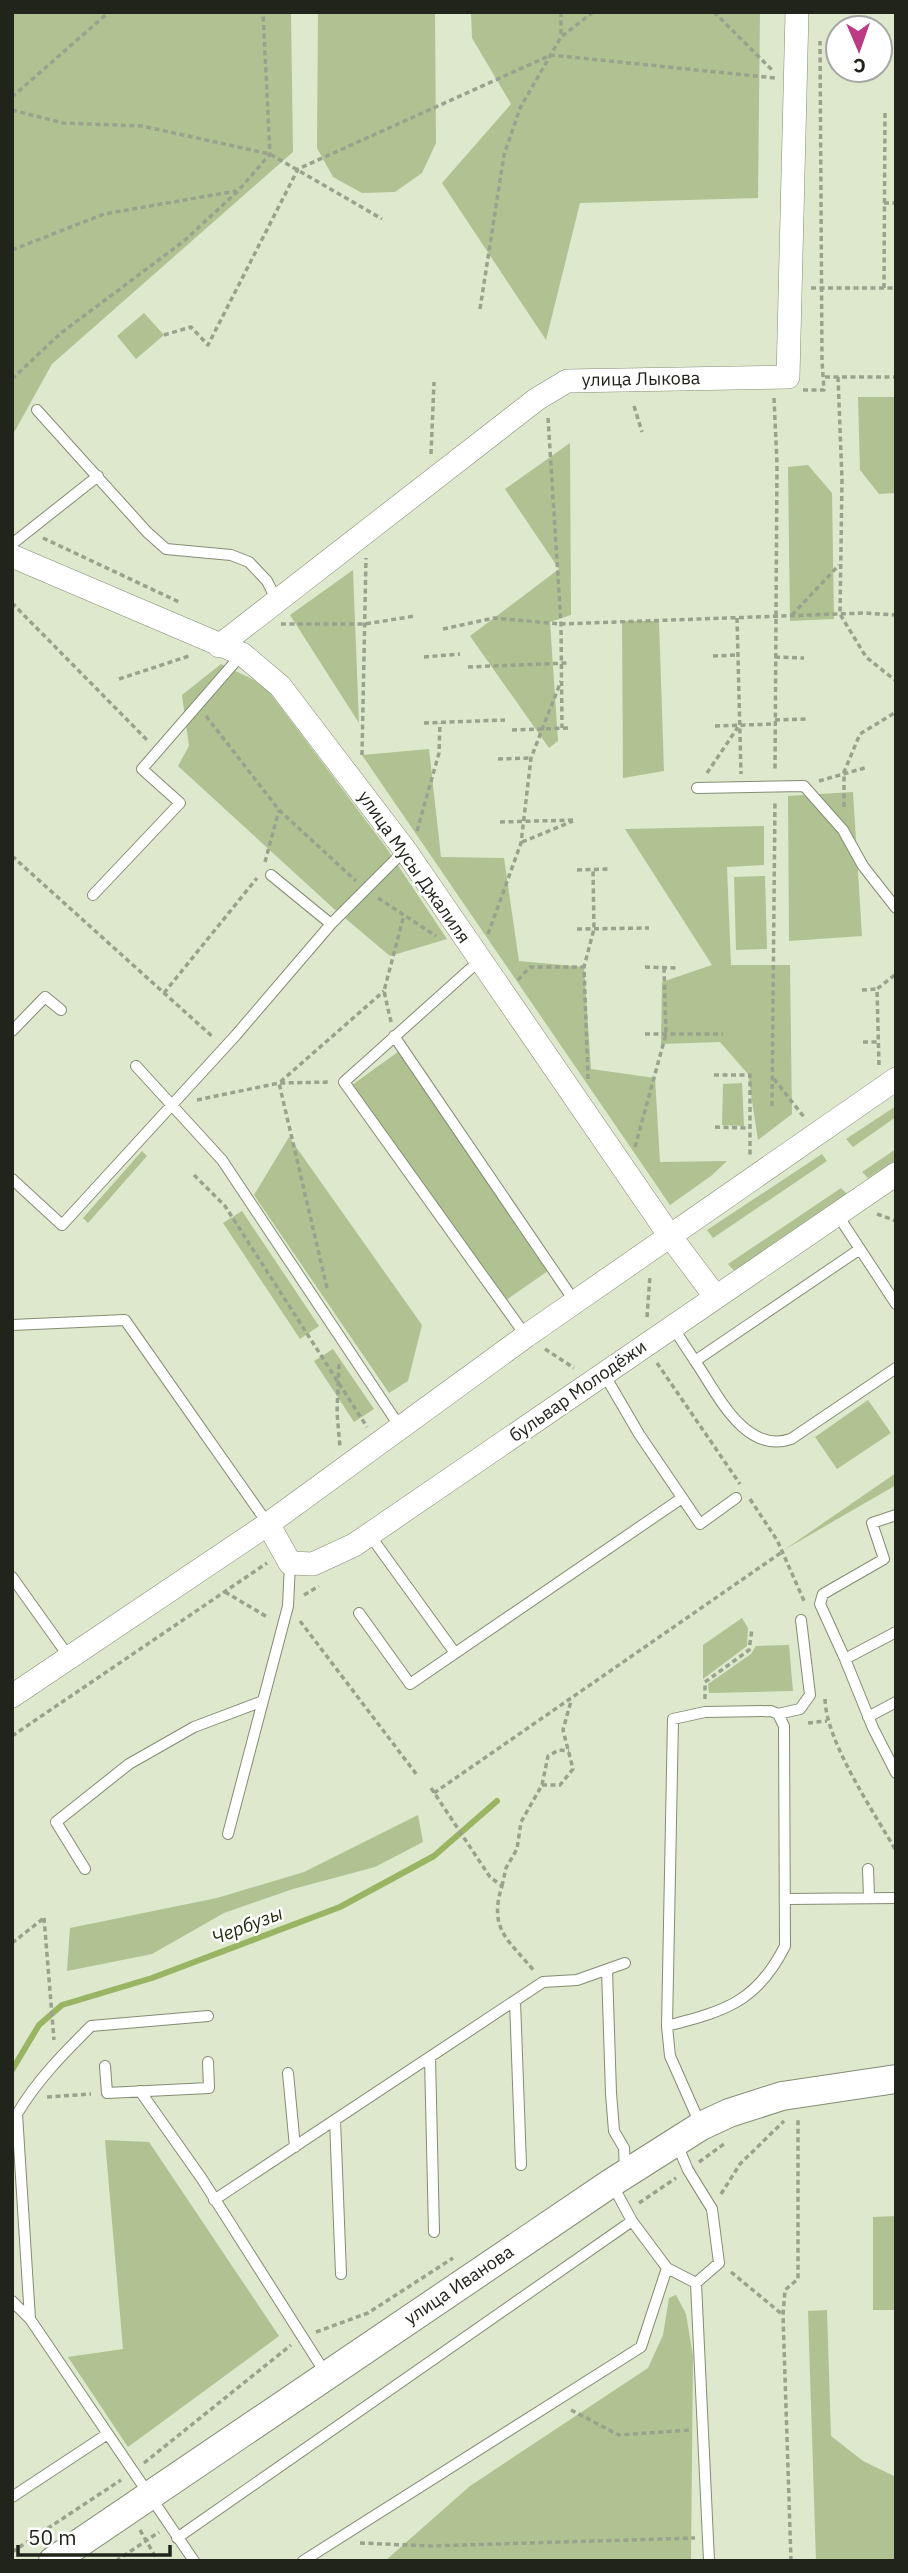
<svg xmlns="http://www.w3.org/2000/svg" width="908" height="2573" viewBox="0 0 908 2573" font-family="'IBM Plex Sans',sans-serif">
  <style>
    .green { fill: #b0c292 }
    .lines { fill: none; stroke-linecap: round; stroke-linejoin: round }
    .stream { stroke: #99b563; stroke-width: 6 }
    .service-casing { stroke: #848d74; stroke-width: 12 }
    .minor-casing { stroke: #848d74; stroke-width: 24 }
    .tertiary-casing { stroke: #848d74; stroke-width: 30 }
    .path { stroke: #9aa28d; stroke-width: 3.5; stroke-dasharray: 5 3.5; stroke-linecap: butt }
    .service { stroke: #fff; stroke-width: 10 }
    .minor { stroke: #fff; stroke-width: 23 }
    .tertiary { stroke: #fff; stroke-width: 28 }
    .labels { text-anchor: middle; stroke-width: 5; stroke-linejoin: round; paint-order: stroke }
    .street-label { font-size: 18px; fill: #20241a; stroke: #fff }
    .water-label { font-size: 19px; font-style: italic; fill: #232e0b; stroke: #fff }
  </style>
  <rect width="100%" height="100%" fill="#dde8cc"/>
  <path class="green" d="M 12,12 L 291,12 L 293,152 L 52,364 L 12,436 Z
    M 318,12 L 435,12 L 436,143 L 422,173 L 395,192 L 362,193 L 333,177 L 317,148 Z
    M 471,12 L 760,12 L 758,198 L 580,203 L 546,340 L 442,183 L 511,104 L 472,38 Z
    M 144,313 L 164,335 L 136,359 L 117,336 Z
    M 858,397 L 896,397 L 896,493 L 879,494 L 860,470 Z
    M 570,443 L 571,615 L 550,622 L 558,741 L 549,748 L 470,636 L 559,569 L 505,489 Z
    M 808,465 L 832,493 L 834,619 L 790,621 L 788,467 Z
    M 353,570 L 359,723 L 290,615 Z
    M 622,621 L 659,621 L 664,771 L 623,778 Z
    M 221,664 L 264,685 L 385,846 L 447,939 L 390,956 L 333,908 L 178,766 L 189,746 L 182,695 Z
    M 429,749 L 441,857 L 504,858 L 519,961 L 584,967 L 591,1069 L 655,1078 L 660,1162 L 727,1161 L 711,1176 L 670,1205 L 362,755 Z
    M 853,792 L 862,936 L 789,941 L 788,796 Z
    M 764,826 L 764,865 L 727,867 L 731,965 L 790,965 L 792,1114 L 758,1140 L 748,1074 L 720,1042 L 661,1044 L 662,982 L 712,965 L 625,829 Z
    M 765,876 L 767,949 L 736,950 L 734,877 Z
    M 402,1049 L 552,1268 L 502,1303 L 348,1088 Z
    M 742,1083 L 744,1126 L 722,1125 L 723,1084 Z
    M 896,1106 L 896,1117 L 853,1147 L 846,1139 Z
    M 289,1137 L 422,1325 L 408,1381 L 389,1393 L 254,1195 Z
    M 896,1149 L 896,1160 L 868,1178 L 862,1172 Z
    M 142,1151 L 147,1156 L 88,1223 L 83,1218 Z
    M 822,1154 L 827,1161 L 713,1238 L 707,1230 Z
    M 841,1188 L 847,1194 L 735,1272 L 728,1264 Z
    M 242,1211 L 319,1326 L 300,1339 L 223,1223 Z
    M 333,1349 L 374,1409 L 354,1422 L 314,1361 Z
    M 868,1400 L 891,1433 L 837,1469 L 815,1437 Z
    M 896,1473 L 896,1485 L 784,1550 Z
    M 742,1618 L 748,1628 L 747,1646 L 703,1679 L 703,1645 Z
    M 789,1645 L 793,1691 L 709,1693 L 708,1684 L 751,1654 L 756,1646 Z
    M 418,1815 L 423,1842 L 375,1867 L 293,1889 L 224,1913 L 152,1954 L 67,1971 L 70,1928 L 217,1898 L 304,1872 Z
    M 105,2140 L 149,2142 L 279,2336 L 128,2447 L 68,2357 L 123,2349 Z
    M 896,2216 L 896,2310 L 873,2310 L 873,2217 Z
    M 676,2295 L 686,2314 L 693,2356 L 691,2561 L 385,2561 L 470,2486 L 648,2368 L 663,2335 L 669,2298 Z
    M 827,2310 L 831,2436 L 863,2461 L 896,2477 L 896,2561 L 816,2561 L 808,2311 Z"/>
  <g class="lines">
    <path class="stream" d="M 12,2070 L 39,2025 L 62,2005 L 152,1978 L 340,1907 L 434,1856 L 497,1801"/>
    <g class="service-casing">
      <path id="service" d="M 37,410 L 147,532 L 166,549 L 231,555 L 249,562 L 267,581 L 277,601
        M 12,544 L 98,476
        M 697,788 L 804,786 L 843,830 L 863,866 L 896,908
        M 271,875 L 331,924
        M 93,895 L 180,803 L 142,769 L 242,654
        M 479,961 L 344,1082 L 526,1336
        M 12,1031 L 45,997 L 61,1010
        M 394,1036 L 575,1302
        M 136,1066 L 222,1160 L 400,1427
        M 12,1179 L 62,1225 L 236,1035 L 331,924 L 405,850
        M 837,1214 L 896,1304
        M 860,1249 L 695,1361 C 716,1391 744,1455 791,1439 L 896,1368
        M 12,1325 L 125,1320 L 268,1524
        M 672,1326 L 695,1361
        M 604,1374 L 639,1434 L 700,1524 L 736,1498
        M 369,1534 L 455,1653
        M 12,1577 L 69,1657
        M 359,1613 L 410,1684 L 682,1498
        M 896,1632 L 845,1659 L 873,1728 L 896,1773
        M 845,1659 L 820,1604 L 823,1594 L 884,1559 L 872,1523 L 896,1515
        M 778,1714 L 800,1709 L 810,1695 L 801,1620
        M 868,1717 L 896,1702
        M 228,1834 L 288,1606 L 290,1563
        M 85,1869 L 56,1822 L 129,1764 L 194,1727 L 263,1701
        M 868,1869 L 869,1897
        M 787,1899 L 896,1898
        M 607,1970 L 611,2093 L 614,2131 L 624,2148 L 625,2170
        M 515,2001 L 521,2165
        M 667,2026 C 725,2011 757,2002 785,1946 L 784,1726 L 778,1714 L 771,1711 L 705,1712 L 673,1719 L 667,2026 L 670,2056 L 701,2126
        M 430,2057 L 434,2232
        M 105,2066 L 107,2093 L 209,2088 L 208,2062
        M 288,2073 L 295,2147
        M 140,2091 L 202,2179 L 326,2374
        M 335,2120 L 341,2274
        M 612,2184 L 632,2221 L 667,2268 L 696,2283 L 719,2263 L 712,2209 L 688,2170 L 676,2142
        M 214,2200 L 543,1982 L 577,1980 L 625,1963
        M 696,2283 L 709,2561
        M 12,2301 L 30,2319 L 194,2561
        M 30,2319 L 17,2114 C 37,2080 64,2053 91,2026 L 208,2016
        M 12,2497 L 106,2435
        M 177,2538 L 632,2221
        M 303,2561 L 641,2347 L 667,2268"/>
    </g>
    <g class="minor-casing">
      <path id="minor" d="M 12,556 L 242,654 L 280,686 L 405,850 L 670,1236 L 715,1296
        M 219,646 L 537,399 L 567,381 L 788,377 L 797,12
        M 268,1524 L 290,1563 L 313,1564 L 354,1545 L 896,1174
        M 12,1696 L 268,1524 L 526,1336 L 896,1079"/>
    </g>
    <g class="tertiary-casing">
      <path id="tertiary" d="M 53,2561 L 611,2183 L 701,2126 L 729,2113 L 782,2096 L 896,2079"/>
    </g>
    <path class="path" d="M 561,12 L 561,37
      M 714,12 L 774,72
      M 12,97 L 109,12
      M 12,110 L 63,123 L 142,126 L 270,154 L 382,219
      M 884,203 L 896,203
      M 12,250 L 104,214 L 236,191
      M 811,288 L 896,288
      M 884,288 L 885,113
      M 480,309 L 504,155 L 520,108 L 561,37 L 593,12
      M 164,335 L 191,327 L 208,345 L 298,169 L 551,55 L 775,78
      M 825,377 L 896,377
      M 838,377 L 842,480 L 840,614 L 866,657 L 896,681
      M 12,379 L 61,333 L 184,241 L 238,191 L 270,154 L 263,12
      M 803,390 L 824,390 L 822,361 L 820,41
      M 774,398 L 777,463 L 775,772
      M 634,406 L 642,432
      M 548,418 L 561,624 L 562,728
      M 431,454 L 434,382
      M 43,538 L 179,602
      M 12,603 L 148,741
      M 792,615 L 839,565
      M 737,618 L 741,774
      M 281,624 L 365,624 L 415,616
      M 443,629 L 494,618 L 561,624 L 865,613 L 896,615
      M 713,656 L 738,655
      M 424,657 L 460,654
      M 775,657 L 804,658
      M 468,667 L 568,663
      M 119,679 L 189,656
      M 206,716 L 279,810 L 356,881
      M 775,720 L 806,719
      M 424,723 L 505,720
      M 715,726 L 774,724
      M 512,730 L 569,728
      M 362,755 L 366,558
      M 498,759 L 531,758
      M 707,773 L 738,727
      M 819,781 L 868,767
      M 844,807 L 844,772 L 860,734 L 896,712
      M 500,822 L 575,820
      M 417,831 L 439,753 L 440,723
      M 522,842 L 573,821
      M 12,856 L 214,1038
      M 265,862 L 279,810
      M 577,870 L 609,869
      M 378,898 L 436,936
      M 577,929 L 649,928
      M 488,934 L 521,843 L 531,758 L 561,681
      M 645,967 L 677,968
      M 518,980 L 530,967 L 584,967
      M 862,990 L 877,989
      M 164,993 L 257,878
      M 391,1022 L 384,991 L 404,915
      M 645,1034 L 723,1034
      M 863,1042 L 878,1042
      M 879,1065 L 877,989 L 896,974
      M 714,1075 L 750,1075 L 750,1156
      M 588,1079 L 584,967 L 594,929 L 593,869
      M 774,1079 L 804,1117
      M 197,1100 L 279,1083 L 331,1082
      M 772,1106 L 775,800
      M 715,1127 L 749,1128
      M 635,1147 L 666,1034 L 664,967
      M 194,1175 L 225,1206 L 367,1427
      M 877,1214 L 896,1221
      M 327,1288 L 279,1083 L 384,991
      M 647,1317 L 650,1276
      M 545,1349 L 574,1368
      M 657,1363 L 740,1484
      M 339,1364 L 337,1413 L 340,1447
      M 750,1499 L 777,1540 L 805,1603
      M 225,1592 L 269,1618
      M 304,1595 L 319,1586
      M 300,1621 L 417,1775
      M 705,1699 L 705,1682 L 749,1650 L 752,1629
      M 825,1699 C 826,1742 874,1812 896,1851
      M 808,1723 L 827,1721
      M 12,1736 L 267,1563
      M 542,1785 L 560,1785 L 573,1769 L 563,1730 L 571,1701
      M 431,1788 L 490,1877 L 502,1886 C 488,1930 509,1940 535,1972
      M 434,1793 L 782,1552
      M 502,1886 L 506,1868 L 517,1849 L 521,1822 L 542,1785 L 548,1756 L 559,1750 L 569,1751
      M 44,1918 L 54,2040
      M 12,1943 L 44,1918
      M 47,2097 L 91,2094
      M 699,2162 L 724,2144
      M 721,2194 L 740,2164 L 784,2121
      M 639,2203 L 676,2178
      M 731,2272 L 783,2315
      M 316,2332 L 368,2313 L 453,2258
      M 571,2410 L 619,2435 L 690,2430
      M 144,2463 L 291,2345
      M 140,2530 L 158,2561
      M 360,2543 L 431,2546 L 695,2538
      M 12,2552 L 121,2480
      M 116,2561 L 159,2532
      M 791,2561 L 783,2315 L 785,2290 L 798,2279 L 798,2118"/>
    <use href="#service" class="service"/>
    <use href="#minor" class="minor"/>
    <use href="#tertiary" class="tertiary"/>
  </g>
  <g class="labels">
    <g class="street-label">
      <text transform="translate(641 379) rotate(-1)" y="6">улица Лыкова</text>
      <text transform="translate(414 867) rotate(55)" y="6">улица Мусы Джалиля</text>
      <text transform="translate(578 1391) rotate(-35)" y="6">бульвар Молодёжи</text>
      <text transform="translate(459 2285) rotate(-34)" y="6">улица Иванова</text>
    </g>
    <g class="water-label">
      <text transform="translate(247 1925) rotate(-21)" y="7">Чербузы</text>
    </g>
  </g>
  <rect width="908" height="2573" fill="none" stroke="#20241a" stroke-width="28"/>
  <g transform="translate(859 49) rotate(178)"><circle r="33" fill="#ffffff" stroke="#a6a7a3" stroke-width="2"/>
  <path d="M0-5L12 26L0 18L-12 26Z" fill="#bc3b85"/>
  <text y="-10" font-size="19" font-weight="bold" text-anchor="middle" fill="#20241a">С</text>
  </g>
  <path d="M18 2545v10h152v-10" fill="none" stroke="#20241a" stroke-width="3.5"/>
  <text x="28" y="2545" font-size="21" fill="#20241a" stroke="#ffffff" stroke-width="5" paint-order="stroke">50 m</text>
</svg>
